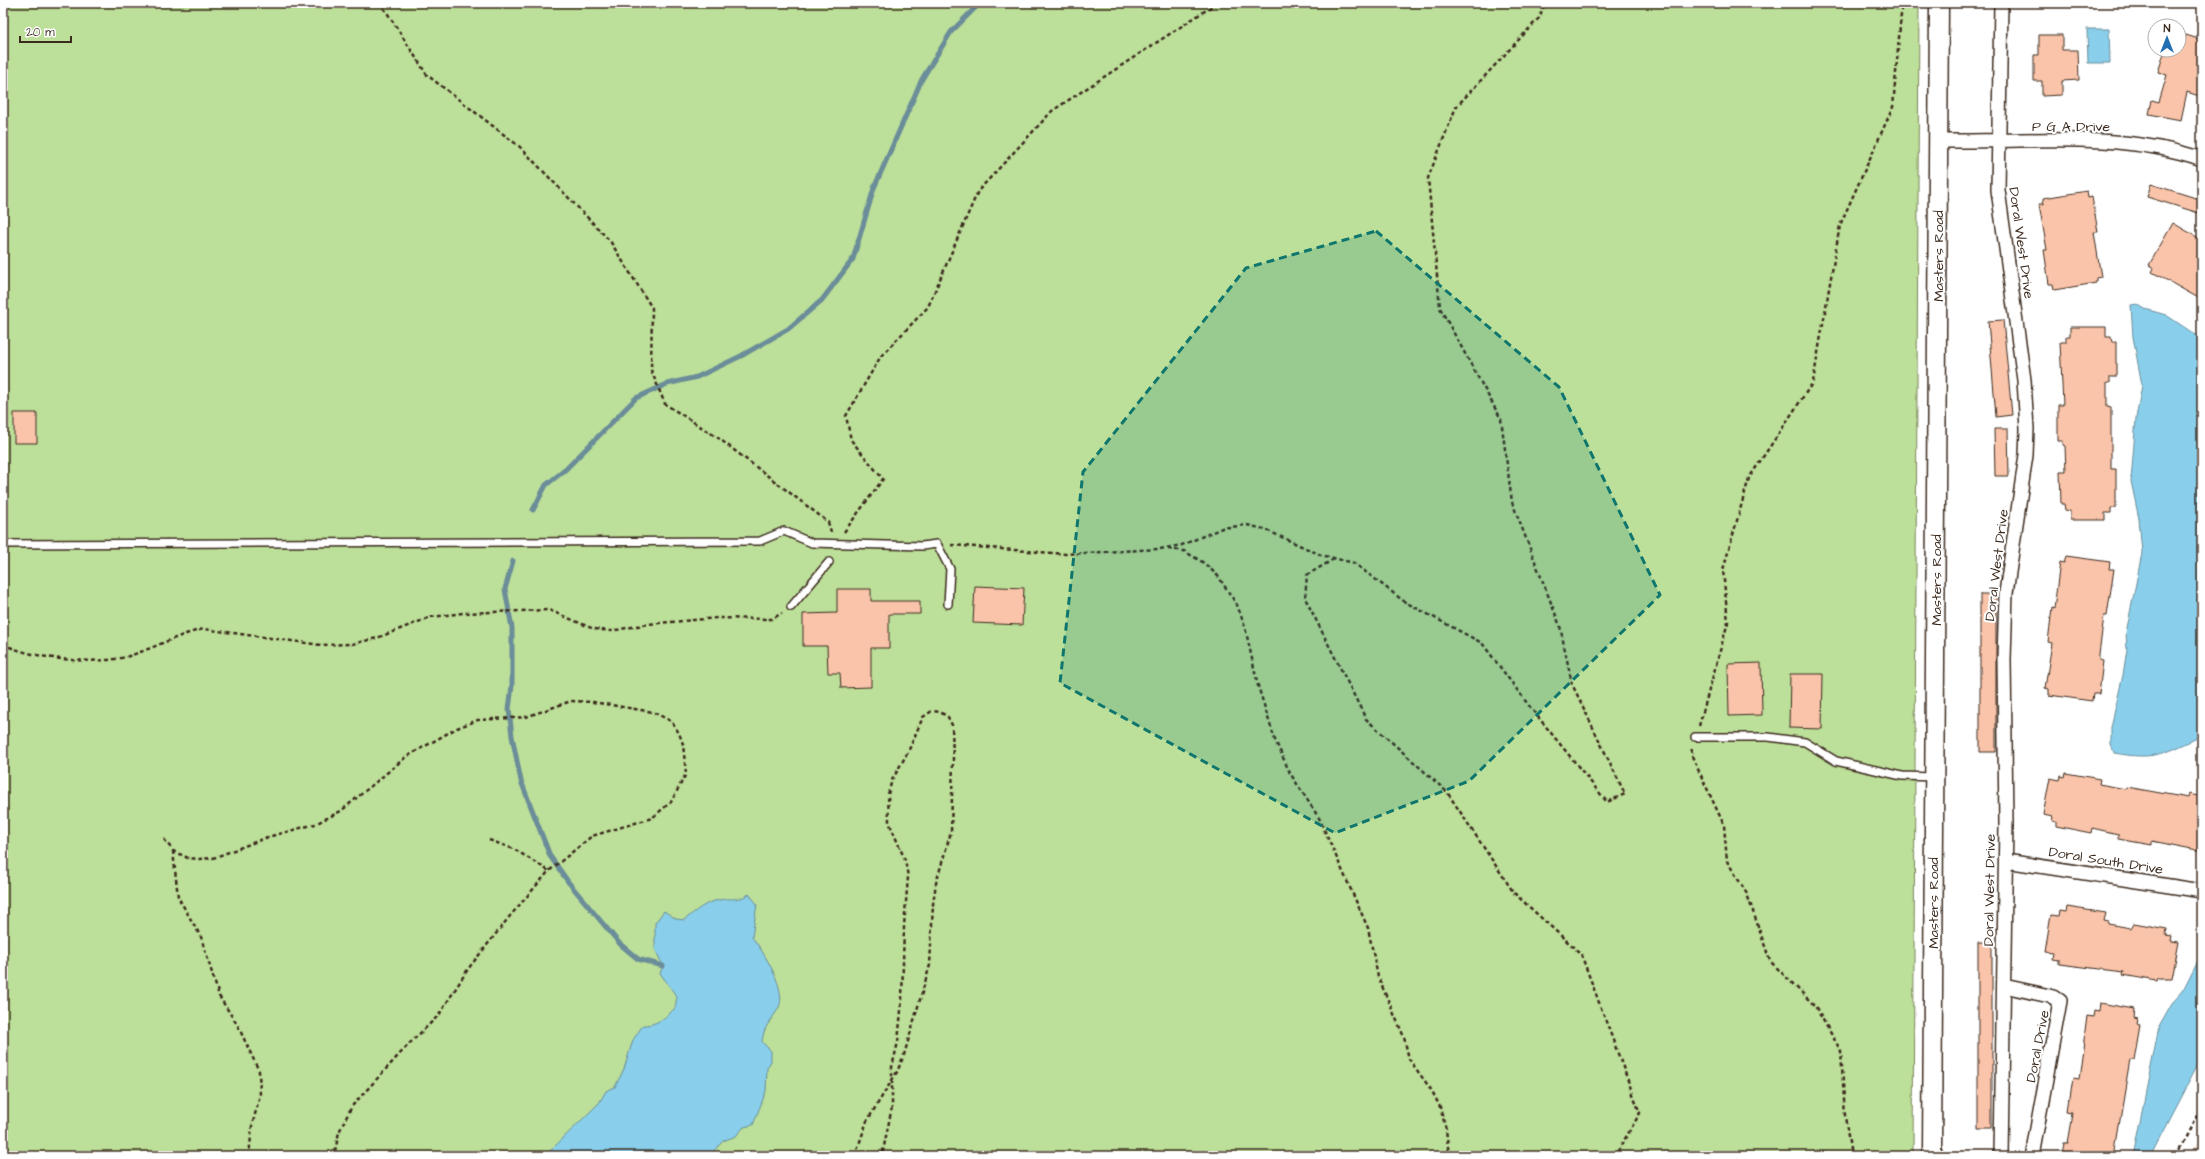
<svg xmlns="http://www.w3.org/2000/svg" width="2205" height="1159" viewBox="0 0 2205 1159" font-family="'Architects Daughter',sans-serif">
  <style>
    .built { fill: #fdede6 }
    .green { fill: #bcdf99; stroke: #7c845c }
    .water { fill: #89cfeb; stroke: #6a8d99 }
    .lines { fill: none; stroke-linecap: round; stroke-linejoin: round }
    .stream { stroke: #6a8d99; stroke-width: 5 }
    .building { fill: #f9c4aa; stroke: #3b2a1e }
    .lane-casing { stroke: #3b2a1e; stroke-width: 10 }
    .street-casing { stroke: #3b2a1e; stroke-width: 16 }
    .secondary-casing { stroke: #3b2a1e; stroke-width: 21 }
    .path { stroke: #3b2a1e; stroke-width: 2.5; stroke-dasharray: 4 3; stroke-linecap: butt }
    .lane { stroke: #fff; stroke-width: 7 }
    .street { stroke: #fff; stroke-width: 13 }
    .secondary { stroke: #fff; stroke-width: 18 }
    .marked { fill: #0f766e; fill-opacity: 0.2; stroke: #0f766e; stroke-width: 3; stroke-dasharray: 8 5; stroke-linejoin: round }
    .labels { text-anchor: middle; stroke-width: 4; stroke-linejoin: round; paint-order: stroke }
    .street-label { font-size: 14px; fill: #3b2a1e; stroke: #fff }
  </style>
  <rect width="100%" height="100%" fill="#fff"/>
  <filter id="ink" filterUnits="userSpaceOnUse"><feTurbulence type="fractalNoise" baseFrequency=".025" numOctaves="2"/><feDisplacementMap in="SourceGraphic" scale="8" xChannelSelector="R" yChannelSelector="G"/><feConvolveMatrix kernelMatrix="1 2 1 2 8 2 1 2 1" color-interpolation-filters="sRGB"/></filter>
  <g filter="url(#ink)">
    <path class="built" d="M 2202,1134 L 2202,1156 L 2190,1156 Z"/>
    <path class="green" d="M 3,3 L 1919,3 L 1913,1156 L 3,1156 Z"/>
    <path class="water" d="M 2087,29 L 2109,29 L 2110,63 L 2088,63 Z
      M 2137,304 L 2145,309 L 2166,315 L 2202,339 L 2202,727 L 2197,738 C 2163,755 2153,760 2114,753 L 2111,745 L 2111,727 L 2123,675 L 2127,649 L 2126,633 L 2142,553 L 2139,519 L 2131,481 L 2136,418 L 2142,385 L 2133,337 L 2131,305 Z
      M 749,894 L 757,904 L 752,937 C 763,951 789,992 778,1009 C 770,1023 764,1025 762,1042 L 771,1051 L 771,1061 L 767,1068 L 766,1091 L 753,1125 L 744,1127 L 736,1136 L 723,1141 L 709,1156 L 545,1156 L 599,1103 L 606,1091 L 615,1087 L 624,1069 L 633,1040 L 643,1025 C 655,1026 667,1017 675,1008 L 677,997 L 660,973 L 663,966 L 655,949 L 655,923 L 664,911 L 676,919 L 684,920 C 695,912 705,902 719,900 C 732,897 737,902 749,894 Z
      M 2202,953 L 2202,1056 L 2150,1156 L 2133,1156 L 2159,1026 L 2172,1003 L 2183,991 Z"/>
    <g class="lines">
      <path class="stream" d="M 533,510 L 546,485 L 566,469 L 636,398 L 667,384 L 697,377 L 741,356 L 788,329 L 822,300 L 853,259 L 874,188 L 922,79 L 951,32 L 980,3
        M 513,561 L 505,589 L 512,628 L 512,686 L 509,709 L 512,736 L 521,781 L 550,856 L 569,883 L 620,944 L 638,959 L 663,966"/>
    </g>
    <path class="building" d="M 2039,35 L 2062,35 L 2062,50 L 2078,50 L 2079,80 L 2062,81 L 2062,95 L 2042,96 L 2042,81 L 2034,81 L 2034,55 L 2039,55 Z
      M 2186,35 L 2202,40 L 2202,97 L 2187,92 L 2181,120 L 2149,114 L 2152,100 L 2159,102 L 2167,75 L 2158,72 L 2165,50 L 2179,50 L 2179,38 L 2184,40 Z
      M 2151,184 L 2202,200 L 2202,214 L 2147,197 Z
      M 2087,191 L 2088,198 L 2092,197 L 2098,232 L 2094,232 L 2101,277 L 2096,278 L 2096,283 L 2054,290 L 2053,284 L 2049,284 L 2044,250 L 2047,250 L 2039,204 L 2044,204 L 2043,198 Z
      M 2173,223 L 2202,240 L 2202,300 L 2152,272 L 2154,268 L 2149,265 Z
      M 2003,320 L 2012,415 L 1996,417 L 1988,321 Z
      M 2070,327 L 2106,327 L 2106,336 L 2111,336 L 2112,342 L 2116,342 L 2116,377 L 2110,377 L 2110,383 L 2107,383 L 2107,406 L 2111,407 L 2111,469 L 2116,469 L 2116,508 L 2111,508 L 2111,513 L 2105,513 L 2105,520 L 2070,520 L 2070,511 L 2065,510 L 2064,504 L 2061,504 L 2060,471 L 2066,471 L 2065,446 L 2063,445 L 2063,441 L 2058,441 L 2058,405 L 2063,405 L 2060,342 L 2066,342 L 2066,336 L 2070,336 Z
      M 14,413 L 37,413 L 37,443 L 14,443 Z
      M 1994,429 L 2008,429 L 2009,476 L 1995,476 Z
      M 2066,556 L 2110,562 L 2109,569 L 2114,569 L 2107,616 L 2104,616 L 2099,654 L 2099,660 L 2103,661 L 2099,694 L 2093,694 L 2092,701 L 2049,695 L 2049,689 L 2045,688 L 2052,643 L 2048,642 L 2052,608 L 2054,609 L 2060,562 L 2064,563 Z
      M 975,586 L 1024,588 L 1022,625 L 973,623 Z
      M 837,589 L 871,589 L 871,601 L 920,601 L 920,614 L 889,614 L 889,648 L 871,648 L 871,687 L 841,688 L 840,673 L 828,673 L 827,646 L 803,646 L 803,614 L 837,613 Z
      M 1980,594 L 1996,594 L 1996,752 L 1980,752 Z
      M 1761,663 L 1762,715 L 1729,716 L 1728,664 Z
      M 1790,674 L 1823,674 L 1822,729 L 1789,728 Z
      M 2066,773 L 2100,779 L 2099,784 L 2126,789 L 2127,787 L 2188,798 L 2189,794 L 2202,797 L 2202,851 L 2152,841 L 2152,845 L 2118,839 L 2118,834 L 2092,828 L 2091,833 L 2056,826 L 2056,822 L 2052,821 L 2053,817 L 2043,815 L 2050,778 L 2060,780 L 2061,776 L 2065,777 Z
      M 2067,907 L 2106,913 L 2104,921 L 2109,922 L 2108,924 L 2131,928 L 2134,923 L 2167,929 L 2166,935 L 2172,936 L 2171,941 L 2179,942 L 2172,978 L 2158,978 L 2157,981 L 2123,975 L 2124,972 L 2059,964 L 2059,959 L 2053,958 L 2054,952 L 2045,951 L 2051,915 L 2059,916 L 2060,911 L 2066,912 Z
      M 1978,942 L 1992,942 L 1992,1129 L 1978,1129 Z
      M 2100,1003 L 2134,1009 L 2133,1018 L 2137,1019 L 2136,1024 L 2140,1025 L 2134,1060 L 2130,1060 L 2114,1156 L 2062,1156 L 2064,1142 L 2068,1142 L 2073,1113 L 2068,1112 L 2073,1078 L 2079,1079 L 2087,1016 L 2093,1017 L 2094,1011 L 2099,1012 Z"/>
    <g class="lines">
      <g class="lane-casing">
        <path id="lane" d="M 3,544 L 760,541 L 784,531 L 812,543 L 922,546 L 937,544 L 950,569 L 948,604
          M 791,607 L 829,562
          M 1695,737 L 1768,737 L 1805,742 L 1836,761 L 1902,776 L 1934,777"/>
      </g>
      <g class="street-casing">
        <path id="street" d="M 1939,141 C 2024,142 2120,131 2202,159
          M 2006,861 L 2202,891
          M 2004,986 L 2054,997 L 2060,1001 L 2032,1156
          M 2001,1156 L 2006,823 L 2004,659 L 2006,593 L 2026,455 L 2027,429 L 2024,380 L 1998,190 L 2001,3"/>
      </g>
      <g class="secondary-casing">
        <path id="secondary" d="M 1932,1156 L 1939,3"/>
      </g>
      <path class="path" d="M 378,3 L 386,11 L 427,75 L 520,147 L 610,241 L 652,308 L 651,370 L 665,404 L 717,437 L 828,522 L 831,532
        M 844,532 L 883,479 L 851,440 L 846,416 L 881,356 L 928,307 L 978,191 L 1052,111 L 1217,3
        M 951,545 L 1065,554 L 1159,549
        M 1160,549 L 1182,545 L 1222,528 L 1247,525 L 1264,529 L 1321,555 L 1354,563 L 1405,602 L 1482,643 L 1530,707 L 1607,802 L 1625,794 L 1572,684 L 1560,626 L 1512,502 L 1501,419 L 1440,308 L 1428,178 L 1456,107 L 1539,18 L 1545,3
        M 1168,549 L 1184,551 L 1204,563 L 1218,576 L 1237,605 L 1245,627 L 1258,686 L 1275,740 L 1290,773 L 1319,818 L 1368,928 L 1378,977 L 1404,1037 L 1409,1059 L 1432,1091 L 1440,1107 L 1446,1129 L 1449,1156
        M 1334,559 L 1307,575 L 1305,598 L 1366,719 L 1447,792 L 1514,893 L 1581,954 L 1640,1113 L 1615,1156
        M 3,644 C 33,659 97,666 129,656 C 154,648 177,635 204,629 L 321,645 L 352,644 L 377,638 L 431,617 L 463,613 L 549,610 L 594,629 L 611,631 L 648,624 L 717,618 L 772,619 L 782,613
        M 1699,726 L 1728,622 L 1723,570 L 1749,478 L 1813,382 L 1840,225 L 1893,107 L 1902,3
        M 1692,749 L 1691,754 L 1724,825 L 1727,861 L 1747,894 L 1770,961 L 1815,1006 L 1841,1051 L 1845,1116 L 1851,1156
        M 164,839 L 173,851 L 188,858 L 199,859 L 213,858 L 268,837 L 315,824 L 341,811 L 406,757 L 457,728 L 478,720 L 526,717 L 571,701 L 593,702 L 653,712 L 671,721 L 679,733 L 683,744 L 686,774 L 671,802 L 652,818 L 592,836 L 549,871 L 510,916 L 468,969 L 439,1015 L 408,1045 L 352,1106 L 339,1132 L 334,1156
        M 489,840 L 514,849 L 549,871
        M 173,851 L 178,897 L 201,937 L 219,996 L 238,1026 L 259,1071 L 260,1095 L 252,1126 L 249,1156
        M 855,1156 L 867,1121 L 897,1072 L 904,1055 L 930,965 L 933,904 L 936,883 L 951,832 L 953,760 L 952,725 L 948,717 L 940,712 L 932,711 L 923,717 L 908,752 L 892,780 L 888,794 L 889,822 L 905,860 L 908,877 L 904,926 L 902,1000 L 898,1042 L 892,1067 L 892,1107 L 882,1156
        M 2176,1156 L 2202,1106"/>
      <use href="#lane" class="lane"/>
      <use href="#street" class="street"/>
      <use href="#secondary" class="secondary"/>
    </g>
  </g>
  <path class="marked" d="M 1376,231 L 1559,387 L 1660,595 L 1469,781 L 1335,833 L 1060,683 L 1083,472 L 1246,268 Z"/>
  <g class="labels">
    <g class="street-label">
      <text x="2071" y="131">P G A Drive</text>
      <text transform="translate(2022 243) rotate(82)" y="5">Doral West Drive</text>
      <text transform="translate(1938 256) rotate(-90)" y="5">Masters Road</text>
      <text transform="translate(1996 565) rotate(-83)" y="5">Doral West Drive</text>
      <text transform="translate(1936 580) rotate(-90)" y="5">Masters Road</text>
      <text transform="translate(2106 860) rotate(9)" y="5">Doral South Drive</text>
      <text transform="translate(1989 890) rotate(-89)" y="5">Doral West Drive</text>
      <text transform="translate(1933 903) rotate(-90)" y="5">Masters Road</text>
      <text transform="translate(2037 1046) rotate(-79)" y="5">Doral Drive</text>
    </g>
  </g>
  <rect width="2205" height="1159" fill="none" stroke="#fff" stroke-width="16"/>
  <rect x="8" y="8" width="2189" height="1143" fill="none" stroke="#3b2a1e" stroke-width="1.5" filter="url(#ink)"/>
  <g transform="translate(2167 38)"><circle r="19" fill="#ffffff" stroke="#b1aaa5"/>
  <path d="M0-3L7 15L0 10L-7 15Z" fill="#1f6fb2"/>
  <text y="-6" font-size="11" font-weight="bold" text-anchor="middle" fill="#3b2a1e">N</text>
  </g>
  <path d="M20 36v6h51v-6" fill="none" stroke="#3b2a1e" stroke-width="2"/>
  <text x="26" y="36" font-size="12" fill="#3b2a1e" stroke="#ffffff" stroke-width="3" paint-order="stroke">20 m</text>
</svg>
